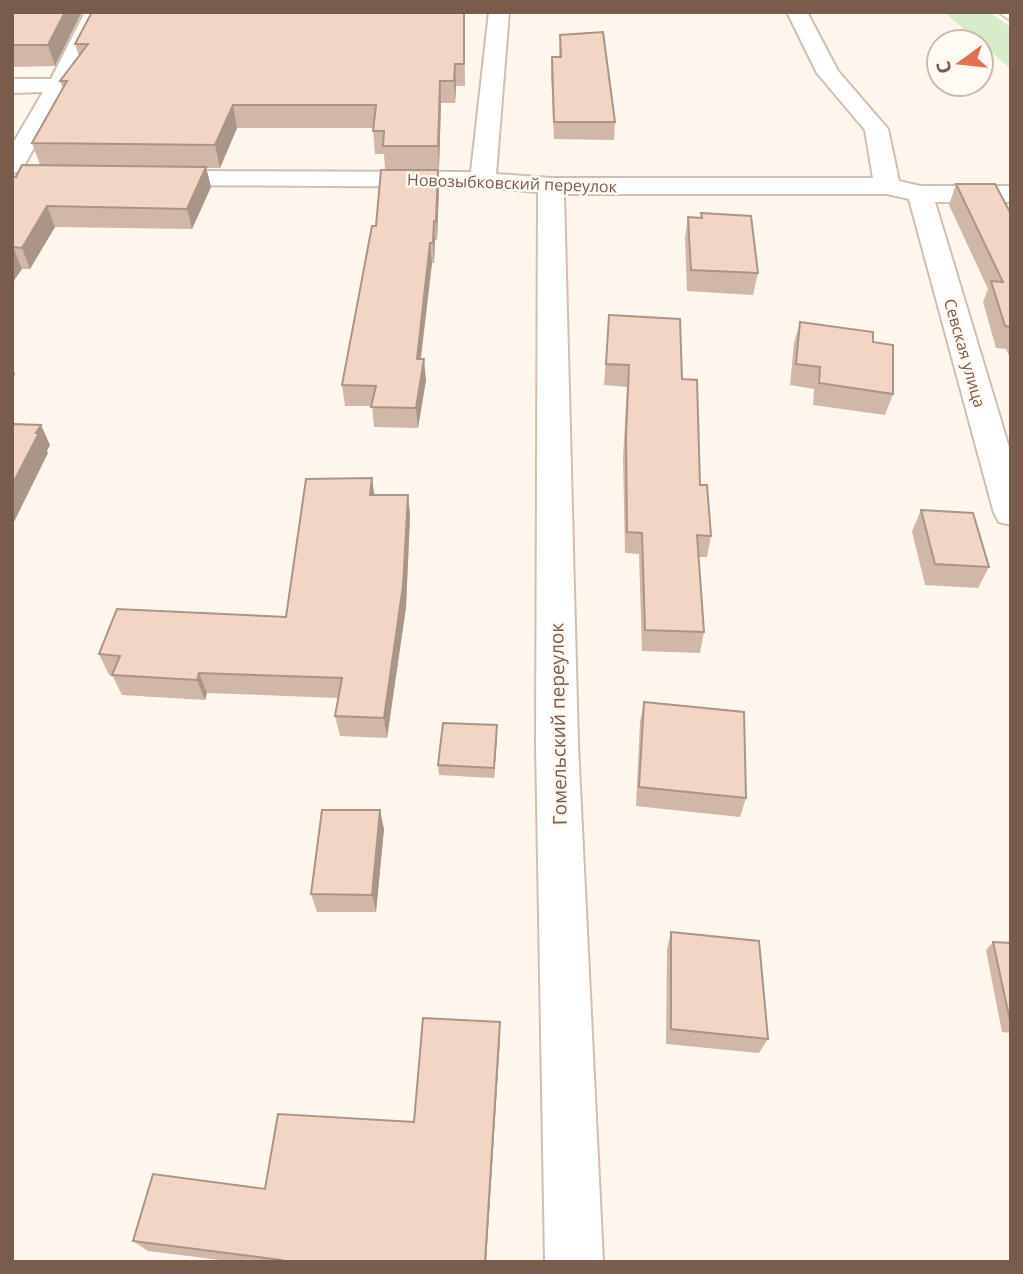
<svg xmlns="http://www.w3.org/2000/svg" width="1023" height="1274" viewBox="0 0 1023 1274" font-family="'Open Sans',sans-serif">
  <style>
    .green { fill: #d8ecc9 }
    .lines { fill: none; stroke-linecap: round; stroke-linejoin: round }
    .service-casing { stroke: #d1beb0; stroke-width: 3 }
    .minor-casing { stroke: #d1beb0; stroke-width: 4 }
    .service { fill: #fff; fill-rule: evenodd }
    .minor { fill: #fff; fill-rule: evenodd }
    .wall { fill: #d1b7a8 }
    .shaded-wall { fill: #aa9588 }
    .building { fill: #f3d5c3; stroke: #aa9588; stroke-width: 2 }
    .labels { text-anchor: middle; stroke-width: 5; stroke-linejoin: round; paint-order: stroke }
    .far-street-label { font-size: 16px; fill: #7a5c4d; stroke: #fffaf3 }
    .street-label { font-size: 19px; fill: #7a5c4d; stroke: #fffaf3 }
  </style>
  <rect width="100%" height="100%" fill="#fdf6ec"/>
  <path class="green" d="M 944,12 L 990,12 L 1011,28 L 1011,69 Z"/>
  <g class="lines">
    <g class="service-casing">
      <path id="service" d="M 998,12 L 1010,12 L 1011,21 Z"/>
    </g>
    <g class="minor-casing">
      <path id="minor" d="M 85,12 L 105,12 L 89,48 L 24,166 L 21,171 L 12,173 L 12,145 L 43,92 L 12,93 L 12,79 L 51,79 Z
        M 489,12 L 509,12 L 496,174 L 551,178 L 873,178 L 865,130 L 817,73 L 787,12 L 807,12 L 838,71 L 888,129 L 899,181 L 920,186 L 1011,186 L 1011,202 L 935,202 L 1011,454 L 1011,525 L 999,522 L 994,513 L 909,199 L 887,194 L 564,194 L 578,745 L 603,1262 L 545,1262 L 536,745 L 538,192 L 483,187 L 156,185 L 147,183 L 144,178 L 147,173 L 156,171 L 471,172 Z"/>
    </g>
    <use href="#service" class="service"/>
    <use href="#minor" class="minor"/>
  </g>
  <path class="wall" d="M 12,12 L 82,12 L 55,66 L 12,67 Z
    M 464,12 L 465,86 L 456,86 L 455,103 L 441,103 L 439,169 L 385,169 L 384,154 L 375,154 L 373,128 L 237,128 L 220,168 L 206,168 L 211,187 L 192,229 L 55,227 L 30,269 L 22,269 L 12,283 L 12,176 L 16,177 L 40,165 L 32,143 L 63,88 L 60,81 L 79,56 L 75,44 Z
    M 560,35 L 615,122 L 614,140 L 554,139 L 551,73 L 552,57 L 559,57 Z
    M 956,184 L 1011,214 L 1011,360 L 1006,349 L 996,348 L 983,302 L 988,289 L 949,205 Z
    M 439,189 L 437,240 L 435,240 L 434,263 L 432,263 L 421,359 L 426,380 L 418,428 L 374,427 L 372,406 L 345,406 L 342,385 Z
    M 701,213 L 758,273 L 753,295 L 687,291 L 685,238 L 688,217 L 701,218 Z
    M 609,315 L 682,379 L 700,485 L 711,536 L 707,557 L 699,557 L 704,632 L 700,653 L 642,651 L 639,554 L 625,553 L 623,458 L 627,387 L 604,385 Z
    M 800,322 L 873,342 L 893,394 L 885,415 L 813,405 L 814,389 L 790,385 L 794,343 Z
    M 374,495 L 408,495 L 410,516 L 406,607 L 387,738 L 340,736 L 335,716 L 338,698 L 207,693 L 205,700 L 122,695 L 112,675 L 109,675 L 99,654 L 286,617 Z
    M 921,510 L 989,567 L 978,588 L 925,585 L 912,531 Z
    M 644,702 L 746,798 L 740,817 L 636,806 L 640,722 Z
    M 497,735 L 494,778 L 439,775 L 438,765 Z
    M 384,829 L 376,912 L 317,912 L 311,894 Z
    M 671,932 L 768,1039 L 759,1053 L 666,1044 L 667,949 Z
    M 993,942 L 1011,943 L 1011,1033 L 1002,1032 L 986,950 Z
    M 500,1038 L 486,1262 L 236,1262 L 148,1251 L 133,1241 L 265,1189 L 414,1122 Z"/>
  <path class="shaded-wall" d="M 65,12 L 82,12 L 55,66 L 48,45 Z
    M 455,64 L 456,86 L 455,103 L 454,81 Z
    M 440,81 L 441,103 L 439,169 L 438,146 Z
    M 233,105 L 237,128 L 220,168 L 215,145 Z
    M 206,167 L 211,187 L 192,229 L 187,209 Z
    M 438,170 L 439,189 L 437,240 L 436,221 Z
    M 47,206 L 55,227 L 30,269 L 22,248 Z
    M 434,221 L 435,240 L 434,263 L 433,243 Z
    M 430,243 L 432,263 L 418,379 L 417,359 Z
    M 13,247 L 22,269 L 12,283 L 12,249 Z
    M 424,359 L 426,380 L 418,428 L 416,408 Z
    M 12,367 L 15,374 L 12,380 Z
    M 41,425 L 50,445 L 47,451 L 48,453 L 12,526 L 12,485 Z
    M 372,478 L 375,500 L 370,495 Z
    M 408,495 L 410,516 L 406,607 L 387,738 L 384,718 Z
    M 199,673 L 207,693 L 205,700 L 197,680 Z
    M 497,725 L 497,735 L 494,778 L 494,768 Z
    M 380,810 L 384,829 L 376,912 L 372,895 Z
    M 500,1022 L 500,1038 L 486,1262 L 485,1262 Z"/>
  <path class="building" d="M 12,12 L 65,12 L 48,45 L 12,45 Z
    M 92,12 L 464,12 L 464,64 L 455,64 L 454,81 L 440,81 L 438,146 L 383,146 L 384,131 L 373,131 L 376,105 L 233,105 L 215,145 L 32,143 L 67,81 L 60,81 L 88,44 L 75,44 Z
    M 603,32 L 615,122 L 554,122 L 552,57 L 561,57 L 560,35 Z
    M 22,165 L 206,167 L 187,209 L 47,206 L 22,248 L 13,247 L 12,249 L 12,176 L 16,177 Z
    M 381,170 L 438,170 L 436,221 L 434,221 L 433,243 L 430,243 L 417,359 L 424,359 L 416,408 L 371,407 L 376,386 L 342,385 L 372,226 L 376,226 Z
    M 956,184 L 995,184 L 1011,214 L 1011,327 L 1005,326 L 991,281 L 1003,282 Z
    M 701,213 L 751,216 L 758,273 L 691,270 L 688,217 L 702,218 Z
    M 609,315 L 680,319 L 682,379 L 697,380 L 700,485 L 707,485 L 711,536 L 697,535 L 704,632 L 645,630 L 642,533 L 627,532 L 626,437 L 629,365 L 606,364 Z
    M 800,322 L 873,332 L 873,342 L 893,345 L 893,394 L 819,383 L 820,367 L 796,364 Z
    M 12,424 L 41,425 L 36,433 L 39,433 L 12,485 Z
    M 372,478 L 370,495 L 408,495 L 403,586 L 384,718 L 335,716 L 342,678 L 199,673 L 197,680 L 112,675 L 120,656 L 99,654 L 117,609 L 286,617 L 306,479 Z
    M 921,510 L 973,513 L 989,567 L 935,564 Z
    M 644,702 L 744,712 L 746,798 L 639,787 Z
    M 443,723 L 497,725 L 494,768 L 438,765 Z
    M 322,810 L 380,810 L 372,895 L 311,894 Z
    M 671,932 L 759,941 L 768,1039 L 671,1029 Z
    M 993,942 L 1011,943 L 1011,1025 Z
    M 423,1018 L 500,1022 L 485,1262 L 281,1262 L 282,1260 L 133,1241 L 153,1174 L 265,1189 L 278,1114 L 414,1122 Z"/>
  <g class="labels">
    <g class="far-street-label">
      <text transform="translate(512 183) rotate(2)" y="6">Новозыбковский переулок</text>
      <text transform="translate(965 353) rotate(74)" y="6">Севская улица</text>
    </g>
    <g class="street-label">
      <text transform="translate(558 724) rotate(-91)" y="7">Гомельский переулок</text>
    </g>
  </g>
  <rect width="1023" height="1274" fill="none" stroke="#7a5c4d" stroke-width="28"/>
  <g transform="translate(960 63) rotate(255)"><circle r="33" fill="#fffaf3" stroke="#cabbb1" stroke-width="2"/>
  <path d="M0-5L12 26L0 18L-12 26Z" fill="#e76f51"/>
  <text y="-10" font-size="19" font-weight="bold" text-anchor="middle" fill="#7a5c4d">С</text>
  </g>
</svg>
